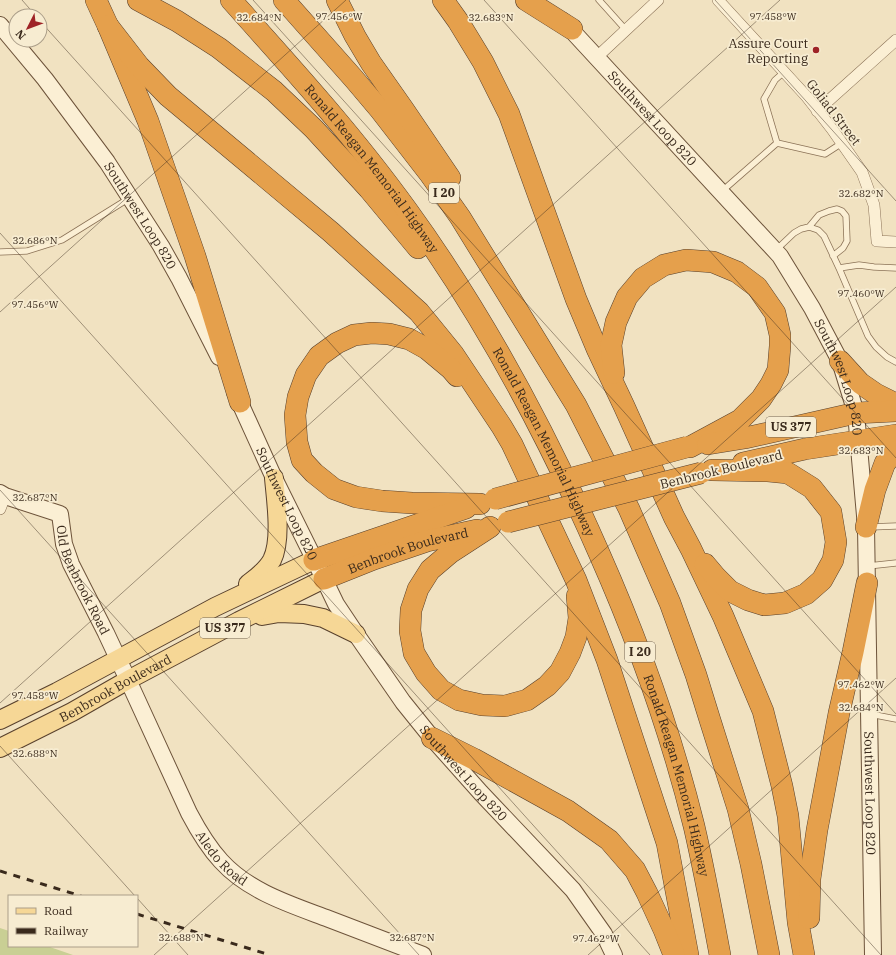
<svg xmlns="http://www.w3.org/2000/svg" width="896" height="955" viewBox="0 0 896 955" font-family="'IBM Plex Serif',serif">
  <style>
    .green { fill: #c9cf94 }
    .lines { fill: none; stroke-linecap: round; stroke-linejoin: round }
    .lane-casing { stroke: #8b7257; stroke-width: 7 }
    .street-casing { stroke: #8b7257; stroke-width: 12 }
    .secondary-casing { stroke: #6d533a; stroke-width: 18 }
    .primary-casing { stroke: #58402c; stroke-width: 20 }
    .highway-casing { stroke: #58402c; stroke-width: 22 }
    .lane { stroke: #fbefd4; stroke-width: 5.5 }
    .street { stroke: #fbefd4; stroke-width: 11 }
    .secondary { stroke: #fbefd4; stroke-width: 16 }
    .primary { stroke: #f6d796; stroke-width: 18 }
    .highway { stroke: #e5a04c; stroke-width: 21 }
    .rail { stroke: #3a2a1c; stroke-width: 3; stroke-dasharray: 7 7; stroke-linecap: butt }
    .highway-bridge-casing { stroke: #58402c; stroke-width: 22; stroke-linecap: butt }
    .highway-bridge { stroke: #e5a04c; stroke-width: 21 }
    .ticks { fill: none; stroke: #3a2a1c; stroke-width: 1; stroke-opacity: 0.45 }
    .poi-dot { fill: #9e2326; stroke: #f7ecd1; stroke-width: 1.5 }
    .labels { text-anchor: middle; stroke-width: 3.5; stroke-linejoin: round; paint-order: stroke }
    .shield { fill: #f7ecd1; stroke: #736452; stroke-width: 1 }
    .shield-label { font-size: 12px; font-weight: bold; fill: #3a2a1c }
    .poi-label { font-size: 13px; fill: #3a2a1c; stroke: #f7ecd1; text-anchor: end }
    .street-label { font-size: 13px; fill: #3a2a1c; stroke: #f7ecd1 }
    .ticks-label { font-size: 10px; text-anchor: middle; fill: #3a2a1c; stroke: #f7ecd1; stroke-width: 3.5; stroke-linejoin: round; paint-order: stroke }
  </style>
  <rect width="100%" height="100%" fill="#f1e2c1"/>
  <path class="green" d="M 0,928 L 9,931 L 9,946 L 47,946 L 73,955 L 0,955 Z"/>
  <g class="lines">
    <g class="lane-casing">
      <path id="lane" d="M 599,0 L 626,30
        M 777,143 L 764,99 L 775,80 L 784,72
        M 721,192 L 777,143 L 825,154 L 842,143
        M 809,227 L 819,215 L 829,211 L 837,209 L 842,211 L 846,216 L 847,241 L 843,248 L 833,256
        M 776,250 L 794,233 L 801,229 L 809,227 L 818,230 L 824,236 L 839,268 L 868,336 L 876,347 L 887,357 L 896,362
        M 0,252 L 27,251 L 62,240 L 128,199
        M 839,268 L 859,265 L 874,267 L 896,268
        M 870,527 L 896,526
        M 868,566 L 896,563
        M 870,714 L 896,719"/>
    </g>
    <g class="street-casing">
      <path id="street" d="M 718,0 L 807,97 L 832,129 L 862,172 L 874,205 L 877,241 L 896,242
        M 597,57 L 658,0
        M 817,111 L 896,40
        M 0,509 L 5,496"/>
    </g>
    <g class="secondary-casing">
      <g id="secondary">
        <path id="s1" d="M 563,21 L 780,256 L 812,308 L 840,361 L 856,413 L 866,527 L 873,955"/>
        <path id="s2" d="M 0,25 L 45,79 L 107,162 L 161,246 L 179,278 L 219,357"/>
        <path id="s3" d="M 235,392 L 274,478 L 324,579 L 336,604 L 356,634 L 403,702 L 432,738 L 481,793 L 573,890 L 604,934 L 614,955"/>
        <path id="s4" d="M 0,493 L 5,496 L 60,514 L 64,544 L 71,564 L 106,633 L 128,680 L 189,813 C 198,830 208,847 221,861 C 249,892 292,905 329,919 C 361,931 392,943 423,955"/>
      </g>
    </g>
    <g class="primary-casing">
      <g id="primary">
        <path d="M 248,584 C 257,577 266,571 272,560 C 282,540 276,501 274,478"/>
        <path d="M 262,616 L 279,613 L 304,614 L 323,618 L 356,634"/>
        <path d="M 0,720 L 57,692 L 215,607 L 314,560"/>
        <path id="s5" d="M 0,748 L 72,712 L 128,680 L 239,621 L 324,579"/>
      </g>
    </g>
    <g class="highway-casing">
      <g id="highway">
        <path d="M 96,0 L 108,26 L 148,121 L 195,256 L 240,402"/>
        <path d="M 138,0 L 177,21 L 219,48 L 274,91 L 314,129 L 369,189 L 418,248"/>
        <path id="s6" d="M 231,0 C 292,68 353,135 407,210 C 484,316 546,432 599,553 C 638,641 671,733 694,826 C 704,869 712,912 720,955"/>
        <path d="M 284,0 L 354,79 L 381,111 L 429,173 L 460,217 L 576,405 L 629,509 L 670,603 L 696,675 L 709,717 L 738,809 L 751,864 L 769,955"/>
        <path d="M 337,0 L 355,36 L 371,63 L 404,110 L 450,178"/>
        <path d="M 443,0 L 458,21 L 483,62 L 509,114 L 576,299 L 597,349 L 624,406 L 674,517 L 691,549 L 723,616 L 763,711 L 782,786 L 788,816 L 798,922 L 804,955"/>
        <path d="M 526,0 L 572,29"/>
        <path d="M 108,26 L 139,66 L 168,96 L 331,232 L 419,312 L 454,355 L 502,427 L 512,444 L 576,580 L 607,660 L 667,843 L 688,955"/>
        <path d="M 840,361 L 860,383 L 876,394 L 896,404"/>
        <path d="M 614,373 L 611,345 L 616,322 L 627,297 L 643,278 L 664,265 L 686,260 L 713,262 L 737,272 L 757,287 L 775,313 L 780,335 L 780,346 L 778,370 L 771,384 L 761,399 L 740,420 L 690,447"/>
        <path d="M 457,376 L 451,369 L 427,349 L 409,339 L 389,334 L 372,333 L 354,335 L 337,343 L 319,356 L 306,375 L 298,397 L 295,415 L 297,442 L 302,460 L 314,473 L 334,489 L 356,497 L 382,501 L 412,503 L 480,504"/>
        <path d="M 708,444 L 745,438 L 856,413 L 896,411"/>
        <path d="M 743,463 L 805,449 L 896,435"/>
        <path d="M 490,527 L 450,553 L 430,570 L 418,589 L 411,610 L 410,631 L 414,653 L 426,673 L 441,690 L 459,700 L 482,705 L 505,706 L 527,700 L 547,686 L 560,672 L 570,653 L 576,637 L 579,618 L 577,596"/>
        <path d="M 866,527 L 875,490 L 885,463 L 896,451"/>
        <path d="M 314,560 L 466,508"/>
        <path d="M 705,564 L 716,577 L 730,591 L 748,600 L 764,605 L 785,603 L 806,594 L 822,580 L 833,560 L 836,542 L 831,512 L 812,488 L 788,473 L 768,471 L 712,470"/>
        <path id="s7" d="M 324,579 L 374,559 L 427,541 L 477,530"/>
        <path d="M 432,738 L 474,759 L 568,811 L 609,840 L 635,870 L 647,893 L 664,930 L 674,955"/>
        <path d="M 809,918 L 810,879 L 817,830 L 839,713 L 853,652 L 867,583"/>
      </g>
    </g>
    <use href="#lane" class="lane"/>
    <use href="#street" class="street"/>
    <use href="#secondary" class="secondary"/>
    <use href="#primary" class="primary"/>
    <use href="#highway" class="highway"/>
    <path class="rail" d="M 0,871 L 81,896
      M 137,914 L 270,955"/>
    <g class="highway-bridge-casing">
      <path id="highway-bridge" d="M 495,499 L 687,447
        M 508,522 L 701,473"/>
    </g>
    <use href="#highway-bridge" class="highway-bridge"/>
  </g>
  <path class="ticks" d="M 22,0 L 36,16M 253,0 L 896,714M 484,0 L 896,458M 715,0 L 896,201M 40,21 L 881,955M 0,233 L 650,955M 0,312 L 346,0M 0,490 L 419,955M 0,703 L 780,0M 0,746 L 135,896M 137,898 L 188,955M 154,955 L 896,287M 588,955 L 896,678"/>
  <circle class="poi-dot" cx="816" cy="50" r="4"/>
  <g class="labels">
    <g class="shield">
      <rect x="429" y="183" width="30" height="20" rx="3"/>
      <rect x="766" y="417" width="50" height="20" rx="3"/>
      <rect x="200" y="618" width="50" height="20" rx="3"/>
      <rect x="625" y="642" width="30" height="20" rx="3"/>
    </g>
    <g class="shield-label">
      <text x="444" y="197">I 20</text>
      <text x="791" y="431">US 377</text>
      <text x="225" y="632">US 377</text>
      <text x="640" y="656">I 20</text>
    </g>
    <g class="poi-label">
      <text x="808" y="48">Assure Court<tspan x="808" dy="15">Reporting</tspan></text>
    </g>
    <g class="street-label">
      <text transform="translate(834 112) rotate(52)" y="5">Goliad Street</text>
      <text dy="5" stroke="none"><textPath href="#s1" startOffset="132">Southwest Loop 820</textPath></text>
      <text dy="5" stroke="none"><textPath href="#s6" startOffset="220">Ronald Reagan Memorial Highway</textPath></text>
      <text dy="5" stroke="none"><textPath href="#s2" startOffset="237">Southwest Loop 820</textPath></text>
      <text dy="5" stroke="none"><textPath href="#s1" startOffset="456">Southwest Loop 820</textPath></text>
      <text dy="5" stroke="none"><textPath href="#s6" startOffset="544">Ronald Reagan Memorial Highway</textPath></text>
      <text transform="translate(721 469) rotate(-14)" y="5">Benbrook Boulevard</text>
      <text dy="5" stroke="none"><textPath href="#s3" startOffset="123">Southwest Loop 820</textPath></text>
      <text dy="5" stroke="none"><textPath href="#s7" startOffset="89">Benbrook Boulevard</textPath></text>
      <text dy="5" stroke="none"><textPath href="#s4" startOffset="134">Old Benbrook Road</textPath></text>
      <text dy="5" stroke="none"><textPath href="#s5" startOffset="130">Benbrook Boulevard</textPath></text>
      <text dy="5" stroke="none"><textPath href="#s3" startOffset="447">Southwest Loop 820</textPath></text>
      <text dy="5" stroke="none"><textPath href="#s6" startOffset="904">Ronald Reagan Memorial Highway</textPath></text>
      <text dy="5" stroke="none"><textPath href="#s1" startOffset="876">Southwest Loop 820</textPath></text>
      <text dy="5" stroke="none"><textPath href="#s4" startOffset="447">Aledo Road</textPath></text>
    </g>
  </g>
  <g class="ticks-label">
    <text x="339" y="20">97.456°W</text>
    <text x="773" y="20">97.458°W</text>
    <text x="491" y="21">32.683°N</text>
    <text x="259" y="21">32.684°N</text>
    <text x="861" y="197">32.682°N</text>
    <text x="35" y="244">32.686°N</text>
    <text x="861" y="297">97.460°W</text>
    <text x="35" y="308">97.456°W</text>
    <text x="861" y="454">32.683°N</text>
    <text x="35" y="501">32.687°N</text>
    <text x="861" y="688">97.462°W</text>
    <text x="35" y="699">97.458°W</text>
    <text x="861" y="711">32.684°N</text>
    <text x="35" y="757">32.688°N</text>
    <text x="181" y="941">32.688°N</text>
    <text x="412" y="941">32.687°N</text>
    <text x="596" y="942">97.462°W</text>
  </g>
  <rect x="8" y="895" width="130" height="52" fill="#f7ecd1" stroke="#ab9e89"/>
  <rect x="16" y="908" width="20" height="6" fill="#f6d796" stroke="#ab9e89"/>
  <text x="44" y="915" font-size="12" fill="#3a2a1c">Road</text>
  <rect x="16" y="928" width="20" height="6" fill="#3a2a1c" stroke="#ab9e89"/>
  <text x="44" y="935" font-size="12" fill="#3a2a1c">Railway</text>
  <g transform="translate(28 28) rotate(228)"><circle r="19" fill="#f7ecd1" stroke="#ab9e89"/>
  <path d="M0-3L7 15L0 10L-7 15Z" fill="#9e2326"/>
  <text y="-6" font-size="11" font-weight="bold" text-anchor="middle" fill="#3a2a1c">N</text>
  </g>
</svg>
